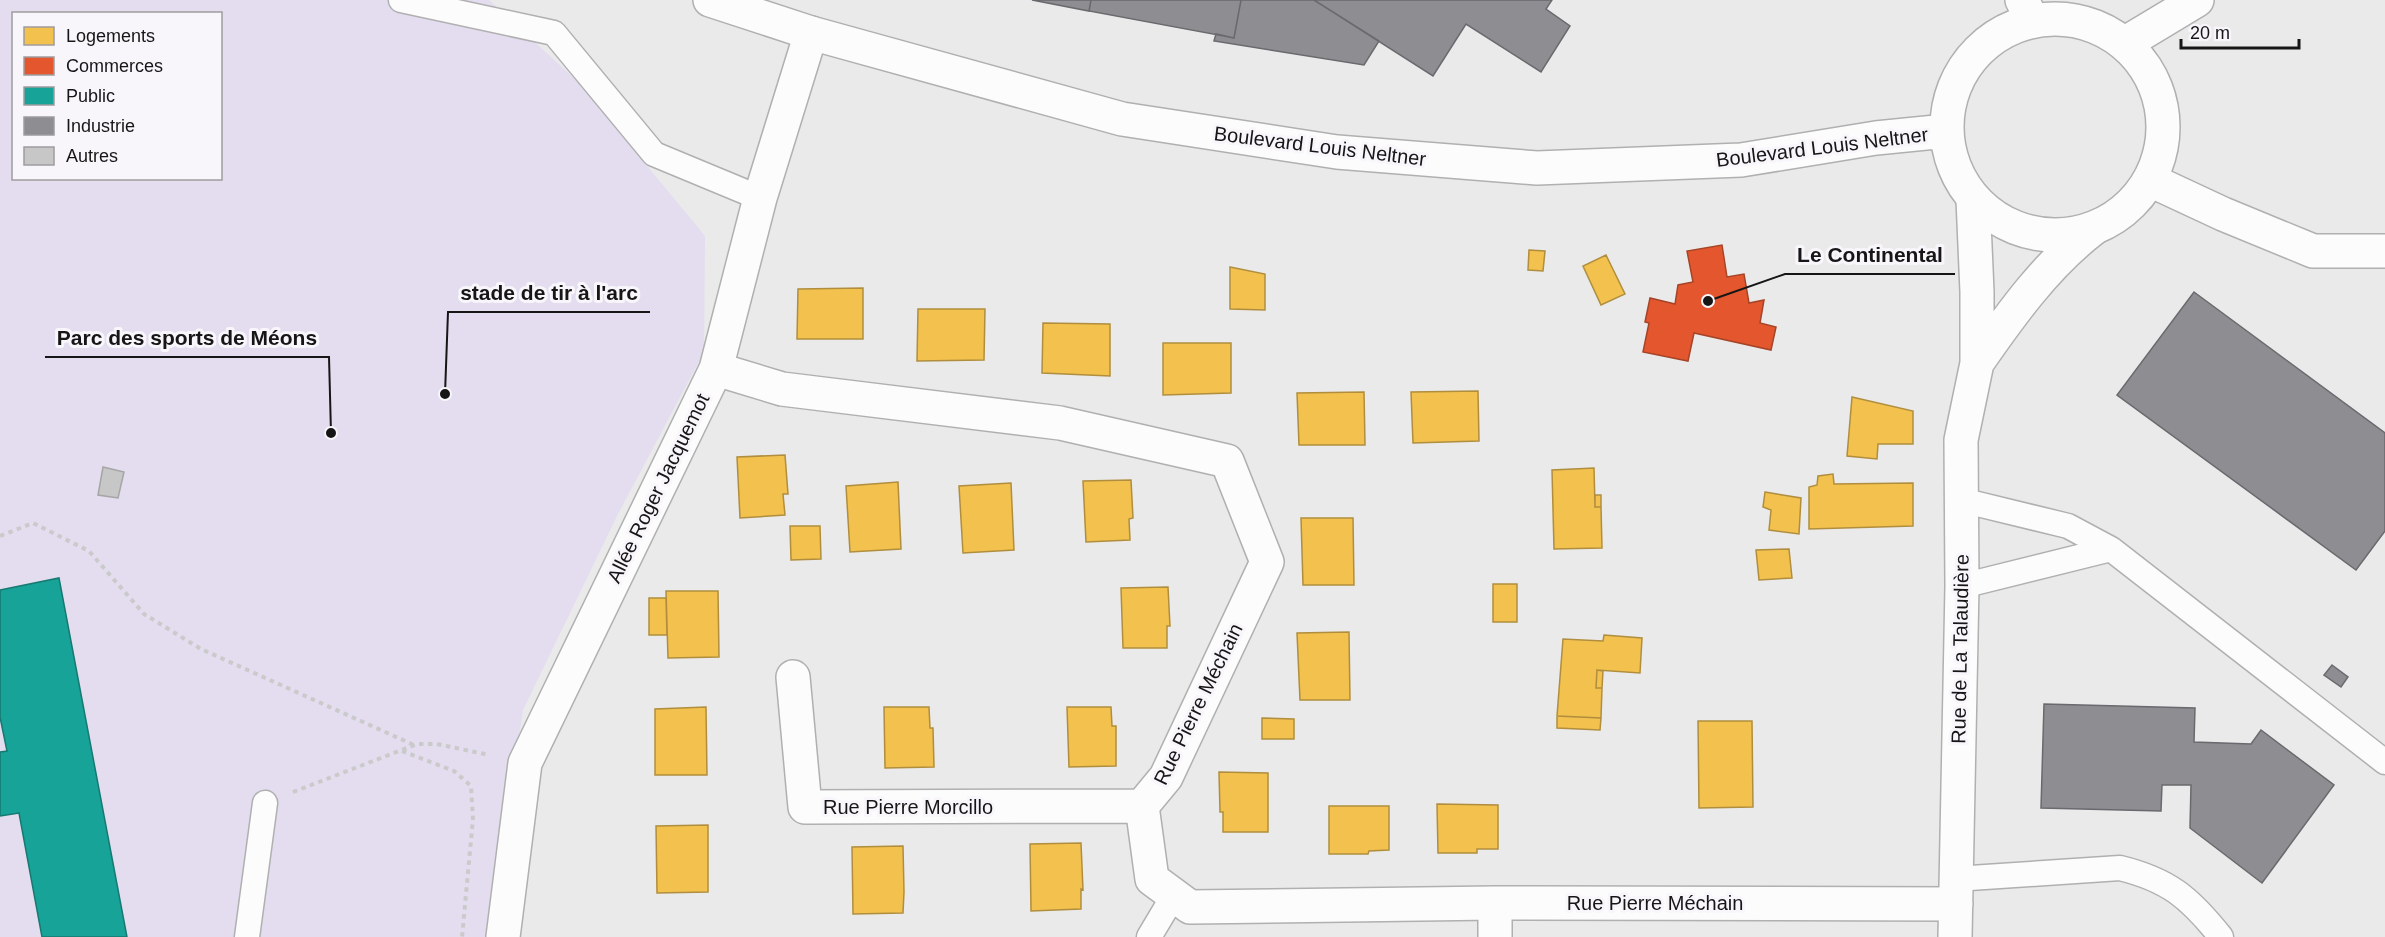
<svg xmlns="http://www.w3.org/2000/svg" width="2385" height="937" viewBox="0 0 2385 937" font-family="Arial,sans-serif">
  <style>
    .green { fill: #e4dcef; fill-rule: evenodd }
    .homes { fill: #f2c14e; stroke: #b08e3e; stroke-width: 1.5 }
    .shops { fill: #e4572e; stroke: #a64427; stroke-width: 1.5 }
    .public { fill: #17a398; stroke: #177971; stroke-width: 1.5 }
    .industry { fill: #8d8d92; stroke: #6a696d; stroke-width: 1.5 }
    .building { fill: #c7c7c8; stroke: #a5a5a5; stroke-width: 1.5 }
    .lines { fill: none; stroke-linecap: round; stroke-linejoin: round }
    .service-casing { stroke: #b0b0b1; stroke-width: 27 }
    .minor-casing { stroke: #b0b0b1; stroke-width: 36 }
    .tertiary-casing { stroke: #b0b0b1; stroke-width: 36 }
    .path { stroke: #cbcacb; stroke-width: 4; stroke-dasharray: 4.5 4.5; stroke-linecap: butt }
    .service { stroke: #fcfcfc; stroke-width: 24 }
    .minor { stroke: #fcfcfc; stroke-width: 33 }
    .tertiary { stroke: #fcfcfc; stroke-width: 33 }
    .labels { text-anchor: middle; stroke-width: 6; stroke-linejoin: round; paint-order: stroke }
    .street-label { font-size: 20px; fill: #171617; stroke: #f8f6fa }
    .leader { fill: none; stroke: #171617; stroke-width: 2 }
    .callout-dot { fill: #171617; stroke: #f8f6fa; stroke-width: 2 }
    .callout-label { font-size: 21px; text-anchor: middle; font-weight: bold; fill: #171617; stroke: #f8f6fa; stroke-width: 6; stroke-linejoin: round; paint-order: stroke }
  </style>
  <rect width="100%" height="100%" fill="#eaeaeb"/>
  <path class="green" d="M 0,0 L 489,0 L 577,81 L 705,236 L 704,352 L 618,514 L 523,710 L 489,937 L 0,937 ZM 14,14 L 220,14 L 220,178 L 14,178 Z"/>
  <path class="homes" d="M 1529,250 L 1545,251 L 1543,271 L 1528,270 Z
    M 1606,255 L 1625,294 L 1601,305 L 1583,266 Z
    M 1230,267 L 1265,274 L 1265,310 L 1230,309 Z
    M 863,288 L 863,339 L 797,339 L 798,289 Z
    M 918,309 L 985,309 L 984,360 L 917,361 Z
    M 1043,323 L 1110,324 L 1110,376 L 1042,373 Z
    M 1163,343 L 1231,343 L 1231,393 L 1163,395 Z
    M 1478,391 L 1479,441 L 1413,443 L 1411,392 Z
    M 1364,392 L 1365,445 L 1299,445 L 1297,393 Z
    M 1852,397 L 1913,411 L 1913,444 L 1878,444 L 1877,459 L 1847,456 Z
    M 785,455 L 788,494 L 783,494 L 785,515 L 740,518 L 737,457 Z
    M 1594,468 L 1595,507 L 1601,507 L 1602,548 L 1554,549 L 1552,470 Z
    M 1833,474 L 1834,484 L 1913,483 L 1913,526 L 1809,529 L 1809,487 L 1817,485 L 1818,476 Z
    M 1131,480 L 1133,518 L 1129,519 L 1130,540 L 1086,542 L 1083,481 Z
    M 898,482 L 901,549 L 850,552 L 846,486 Z
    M 1011,483 L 1014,550 L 963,553 L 959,486 Z
    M 1765,492 L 1801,498 L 1799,534 L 1769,530 L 1771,510 L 1763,507 Z
    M 1595,495 L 1601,495 L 1601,507 L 1595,507 Z
    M 1301,518 L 1353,518 L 1354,585 L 1303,585 Z
    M 790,526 L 820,526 L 821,559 L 791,560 Z
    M 1789,549 L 1792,578 L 1759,580 L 1756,550 Z
    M 1493,584 L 1517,584 L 1517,622 L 1493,622 Z
    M 1168,587 L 1170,626 L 1167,626 L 1167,648 L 1123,648 L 1121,588 Z
    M 666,591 L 718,591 L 719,657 L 668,658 Z
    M 649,598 L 666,598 L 667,635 L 649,635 Z
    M 1349,632 L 1350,700 L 1300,700 L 1297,633 Z
    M 1604,635 L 1642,638 L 1640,673 L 1597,670 L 1596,688 L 1602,688 L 1601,718 L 1557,716 L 1563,639 L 1603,641 Z
    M 1597,670 L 1603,671 L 1602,688 L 1596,688 Z
    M 706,707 L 707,775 L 655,775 L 655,709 Z
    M 884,707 L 929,707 L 930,728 L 933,728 L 934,767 L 885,768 Z
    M 1067,707 L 1111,707 L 1112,726 L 1116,726 L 1116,766 L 1069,767 Z
    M 1557,716 L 1601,718 L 1600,730 L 1557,728 Z
    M 1262,718 L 1294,719 L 1294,739 L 1262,739 Z
    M 1698,721 L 1752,721 L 1753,807 L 1699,808 Z
    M 1219,772 L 1268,773 L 1268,832 L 1223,832 L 1223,812 L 1220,812 Z
    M 1437,804 L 1498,805 L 1498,849 L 1477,849 L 1477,853 L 1438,853 Z
    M 1329,806 L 1389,806 L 1389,850 L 1369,851 L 1368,854 L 1329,854 Z
    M 708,825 L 708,892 L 657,893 L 656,826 Z
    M 1081,843 L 1083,890 L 1081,889 L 1081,909 L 1031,911 L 1030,844 Z
    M 903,846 L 904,892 L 903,913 L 853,914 L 852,847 Z"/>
  <path class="shops" d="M 1722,245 L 1727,277 L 1744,274 L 1749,303 L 1764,300 L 1760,323 L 1776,327 L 1771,350 L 1694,333 L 1688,361 L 1643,352 L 1649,323 L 1645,322 L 1650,298 L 1675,304 L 1678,285 L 1693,282 L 1687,251 Z"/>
  <path class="public" d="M 59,578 L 127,937 L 42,937 L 19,813 L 0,816 L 0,752 L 7,751 L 0,717 L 0,590 Z"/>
  <path class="industry" d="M 1032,0 L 1091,0 L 1089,11 Z
    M 1091,0 L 1241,0 L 1234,38 L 1089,11 Z
    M 1241,0 L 1314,0 L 1379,41 L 1364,65 L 1214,41 L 1216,34 L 1234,38 Z
    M 1314,0 L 1552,0 L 1546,9 L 1570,26 L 1541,72 L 1466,24 L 1433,76 Z
    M 2194,292 L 2385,433 L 2385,531 L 2356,570 L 2117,395 Z
    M 2332,665 L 2348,677 L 2341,687 L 2324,675 Z
    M 2044,704 L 2195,708 L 2194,742 L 2251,744 L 2261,730 L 2334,785 L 2262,883 L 2190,828 L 2191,785 L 2162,785 L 2161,811 L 2041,808 Z"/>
  <path class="building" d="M 103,467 L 124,472 L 118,498 L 98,495 Z"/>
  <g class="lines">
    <g class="service-casing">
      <path id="service" d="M 401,0 L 554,33 L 654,154 L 760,198
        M 1961,500 L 2068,526 L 2111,549 L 1962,586
        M 2111,549 L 2385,762
        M 1955,879 L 2120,868 C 2169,880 2190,898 2221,937
        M 247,937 L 265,803
        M 1149,937 L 1174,895"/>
    </g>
    <g class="minor-casing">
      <path id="minor" d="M 2022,0 L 2033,21
        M 2150,180 L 2223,214 L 2313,251 L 2385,251
        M 1977,363 C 2011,314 2046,265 2093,229
        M 716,369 L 782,389 L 1060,423 L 1227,461 L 1267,562 L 1166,777 L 1142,806 L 1152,879 L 1190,907 L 1495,903 L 1956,904
        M 793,677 L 805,807 L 1142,806
        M 503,937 L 525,763 L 716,369 L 760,198 L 811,33
        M 1495,937 L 1495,903
        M 1955,937 L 1962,586 L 1961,440 L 1977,363 L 1977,292 L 1973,199"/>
    </g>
    <g class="tertiary-casing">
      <path id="tertiary" d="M 710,0 L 811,33 L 1122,119 L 1337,152 L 1537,168 L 1741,160 L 1876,138 L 1946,131
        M1947 127a108 108 0 1 1 216 0a108 108 0 1 1-216 0Z
        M 2124,44 L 2197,0"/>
    </g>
    <path class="path" d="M 0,536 L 33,523 L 89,551 L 144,614 L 201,649 L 414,745
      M 402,751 L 454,771 L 471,786 L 473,819 L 462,937
      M 293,792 L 417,744 L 437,744 L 489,755"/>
    <use href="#service" class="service"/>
    <use href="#minor" class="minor"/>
    <use href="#tertiary" class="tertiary"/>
  </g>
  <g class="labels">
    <g class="street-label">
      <text transform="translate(1320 146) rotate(7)" y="7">Boulevard Louis Neltner</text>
      <text transform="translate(1822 147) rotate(-7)" y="7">Boulevard Louis Neltner</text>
      <text transform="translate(658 488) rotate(-64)" y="7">Allée Roger Jacquemot</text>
      <text transform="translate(1960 649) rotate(-89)" y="7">Rue de La Talaudière</text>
      <text transform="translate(1198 704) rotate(-64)" y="7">Rue Pierre Méchain</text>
      <text x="908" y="814">Rue Pierre Morcillo</text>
      <text x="1655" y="910">Rue Pierre Méchain</text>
    </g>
  </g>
  <path class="leader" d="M1708 301L1785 274H1955M445 394L448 312H650M331 433L329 357H45"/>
  <g class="callout-dot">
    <circle cx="1708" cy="301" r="6"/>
    <circle cx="445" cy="394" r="6"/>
    <circle cx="331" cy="433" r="6"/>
  </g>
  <g class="callout-label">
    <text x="1870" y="262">Le Continental</text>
    <text x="549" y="300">stade de tir à l'arc</text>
    <text x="187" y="345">Parc des sports de Méons</text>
  </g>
  <rect x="12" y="12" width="210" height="168" fill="#f8f6fa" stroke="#9e9c9f" stroke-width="1.5"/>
  <rect x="24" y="27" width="30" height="18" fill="#f2c14e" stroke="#9e9c9f" stroke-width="1.5"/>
  <text x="66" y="42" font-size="18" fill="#171617">Logements</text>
  <rect x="24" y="57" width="30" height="18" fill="#e4572e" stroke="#9e9c9f" stroke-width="1.5"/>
  <text x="66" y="72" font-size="18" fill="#171617">Commerces</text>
  <rect x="24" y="87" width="30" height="18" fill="#17a398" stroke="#9e9c9f" stroke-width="1.5"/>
  <text x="66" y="102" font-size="18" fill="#171617">Public</text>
  <rect x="24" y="117" width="30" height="18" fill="#8d8d92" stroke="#9e9c9f" stroke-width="1.5"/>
  <text x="66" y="132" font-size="18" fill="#171617">Industrie</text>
  <rect x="24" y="147" width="30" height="18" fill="#c7c7c8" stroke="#9e9c9f" stroke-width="1.5"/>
  <text x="66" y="162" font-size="18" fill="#171617">Autres</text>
  <path d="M2181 39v9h118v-9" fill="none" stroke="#171617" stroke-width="3"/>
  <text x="2190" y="39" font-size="18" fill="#171617" stroke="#f8f6fa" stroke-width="4.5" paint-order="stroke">20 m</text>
</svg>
